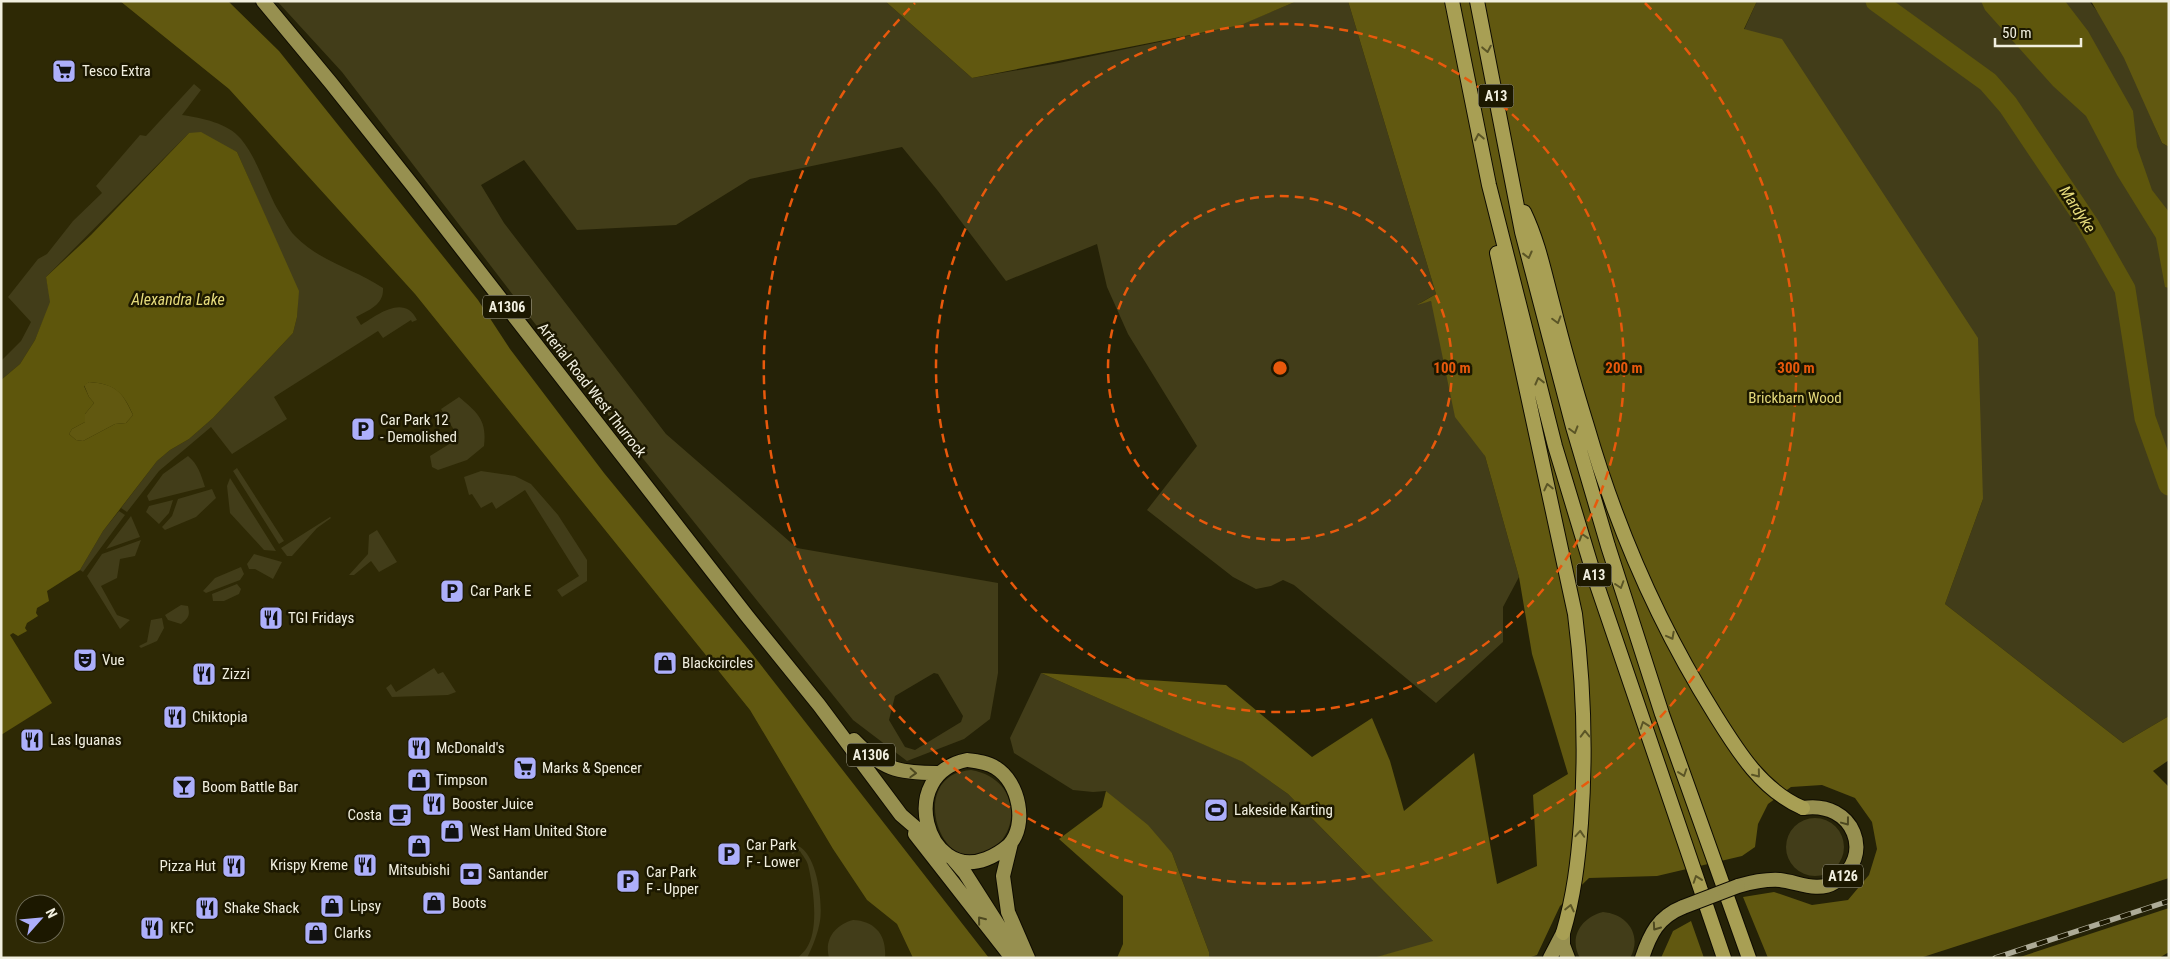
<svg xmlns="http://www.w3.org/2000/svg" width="2170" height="959" viewBox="0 0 2170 959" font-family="'Roboto Condensed',sans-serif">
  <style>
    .built { fill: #2e2905; fill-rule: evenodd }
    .green { fill: #423d19; fill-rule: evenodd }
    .forest { fill: #615810 }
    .water { fill: #5e560c; fill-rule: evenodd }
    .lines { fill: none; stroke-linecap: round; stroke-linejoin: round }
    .river { stroke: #5e560c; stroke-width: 21 }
    .primary-casing { stroke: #0e0b00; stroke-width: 16 }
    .trunk-casing { stroke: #0e0b00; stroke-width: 16 }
    .primary { stroke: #979050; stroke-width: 14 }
    .trunk { stroke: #a89f54; stroke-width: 14 }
    .rail-casing { stroke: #adab97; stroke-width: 5.5 }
    .rail { stroke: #1c1800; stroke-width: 4; stroke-dasharray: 11; stroke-linecap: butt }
    .primary-bridge-casing { stroke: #0e0b00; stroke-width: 16; stroke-linecap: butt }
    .primary-bridge { stroke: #979050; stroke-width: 14 }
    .oneway { stroke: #5b5526 }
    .oneway2 { stroke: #4d4820 }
    .ring { fill: none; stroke: #e8590c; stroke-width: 2.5; stroke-dasharray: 9 6 }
    .labels { text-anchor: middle; stroke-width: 5; stroke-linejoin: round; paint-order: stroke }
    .shield { fill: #1c1800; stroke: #b1ae9c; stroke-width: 1 }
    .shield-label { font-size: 14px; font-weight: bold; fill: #f1efdf }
    .poi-label { font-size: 15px; fill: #f1efdf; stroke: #1c1800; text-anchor: start }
    .street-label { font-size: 15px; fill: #f1efdf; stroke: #1c1800 }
    .park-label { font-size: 15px; fill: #e6db7b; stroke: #1c1800 }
    .water-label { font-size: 16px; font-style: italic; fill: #e6db7b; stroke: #1c1800 }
    .centre { fill: #e8590c; stroke: #1c1800; stroke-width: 2.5 }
    .ring-label { font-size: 15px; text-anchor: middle; font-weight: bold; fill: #e8590c; stroke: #1c1800; stroke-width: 5; stroke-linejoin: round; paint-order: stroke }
  </style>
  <rect width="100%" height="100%" fill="#252207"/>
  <path class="built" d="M 1,1 L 120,1 L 229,89 L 415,294 L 750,710 L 833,849 L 867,900 L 897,924 L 913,958 L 1,958 ZM 25,904 L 55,904 L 55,934 L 25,934 Z"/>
  <path class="green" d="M 277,1 L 885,1 L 972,78 L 1059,63 L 1240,25 L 1297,1 L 1348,1 L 1436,294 L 1420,303 L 1431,301 L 1485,456 L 1519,577 L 1503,607 L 1503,642 L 1436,703 L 1294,585 L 1283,580 L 1271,586 L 1256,589 L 1233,577 L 1147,510 L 1197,446 L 1128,334 L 1107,287 L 1097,244 L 1006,281 L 938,191 L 902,147 L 750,179 L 676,225 L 577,230 L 524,160 L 481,185 L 504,223 L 666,434 L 797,548 L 998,583 L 998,673 L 990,719 L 964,739 L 907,761 L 853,720 L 543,334 L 342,72 ZM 934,673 L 938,674 L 963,716 L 961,722 L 915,750 L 905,747 L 889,720 L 895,696 Z
    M 1757,1 L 2089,1 C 2123,41 2141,95 2162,143 L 2169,147 L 2169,716 L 2123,743 L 1945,604 L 1983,499 L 1744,30 Z
    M 194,84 L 201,90 L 182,115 C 202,118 228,123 241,139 C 257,158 266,189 278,210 C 284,219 288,229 295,236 C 320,262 355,269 383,288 C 384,305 369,310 356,317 L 361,325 C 376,316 404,293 417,320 L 412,322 L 411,320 L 383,338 L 378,331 L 274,397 L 287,419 L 232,454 L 211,427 L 159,471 L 127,512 L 121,508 L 157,461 L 170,450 L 189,439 L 213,418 L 293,333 L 297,317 L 298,291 L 237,152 L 189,133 L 46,277 L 51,302 L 35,340 L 20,364 L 1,380 L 1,361 L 21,341 L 31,322 L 8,297 L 38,259 L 47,254 L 73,221 L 102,193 L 96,186 L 140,135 L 146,136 Z
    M 459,397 C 478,413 487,420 484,446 L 467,460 L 438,470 L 432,467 L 430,456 L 459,438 L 441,409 Z
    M 188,456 C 198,464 201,475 205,487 L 149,501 L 147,496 L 163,474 Z
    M 237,468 L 284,541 L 279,544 L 233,471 Z
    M 481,471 L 515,476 L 531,484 L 558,515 L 587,560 L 587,581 L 562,597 L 557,590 L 579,576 L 525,490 L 496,509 L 492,502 L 481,508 L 472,494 L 469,495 L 464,477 Z
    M 230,478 L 276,551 L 264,550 L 230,513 L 227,486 Z
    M 212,489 L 216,498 L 196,517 L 165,530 L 162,527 L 172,516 L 178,499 Z
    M 173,500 L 169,513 L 159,524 L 146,512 L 149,506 Z
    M 119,511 L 125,515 L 83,572 L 80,570 L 103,531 Z
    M 131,516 L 140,537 L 106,549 Z
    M 330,517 L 331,518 L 317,528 L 292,556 L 287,556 L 281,548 Z
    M 377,530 L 397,562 L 379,572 L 371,561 L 354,575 L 349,575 L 368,554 L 369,535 Z
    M 141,540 L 135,556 L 120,559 L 117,578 L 101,586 L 117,615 L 130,620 L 120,629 L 87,576 L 102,554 Z
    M 254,554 L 282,562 L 273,579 L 255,569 L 249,569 L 247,564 Z
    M 241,567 L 244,574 L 240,580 L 206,593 L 203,591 L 215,578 Z
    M 237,584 L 241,589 L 239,594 L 224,601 L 213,601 L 212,594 Z
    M 181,605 L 188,606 C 190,615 189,618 181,624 L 168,620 L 165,615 Z
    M 162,618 L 164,628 L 157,641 L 141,648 L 139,646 L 147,642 L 151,620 Z
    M 434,668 L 438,674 L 443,672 L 456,692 L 448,695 L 392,697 L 386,688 L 391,684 L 396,692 Z
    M 1041,673 L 1244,762 L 1288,794 L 1434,942 L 1374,958 L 1209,958 L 1209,952 L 1172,853 L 1106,791 L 1093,792 L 1073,790 L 1014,753 L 1010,738 Z
    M 971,770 C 1031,780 1019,858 967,855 C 934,853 914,774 971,770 Z
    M1786 847a29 29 0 1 1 58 0a29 29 0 1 1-58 0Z
    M 798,846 C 817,854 823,902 820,921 C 818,933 813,946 807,958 L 798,958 C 800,955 804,952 806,949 C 820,930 813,885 808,865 C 807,860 802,855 800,851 L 792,854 L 791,851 Z
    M 1603,912 C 1627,914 1643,935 1630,958 L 1580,958 C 1568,937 1582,917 1603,912 Z
    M 853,920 C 875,921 887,935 885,958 L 829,958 C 824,939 835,925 853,920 Z"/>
  <path class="forest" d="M 120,1 L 228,1 L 279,51 L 478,300 L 510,349 L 604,473 L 750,651 L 989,958 L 913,958 L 897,924 L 867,900 L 833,849 L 750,710 L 415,294 L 229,89 Z
    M 885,1 L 1297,1 L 1241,25 L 972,78 Z
    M 1348,1 L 1757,1 L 1744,29 L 1782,39 L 1978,338 L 1983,499 L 1945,604 L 2123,743 L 2169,716 L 2169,760 L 2153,771 L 2169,787 L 2169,878 L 1920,958 L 1768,958 L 1743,897 L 1774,892 L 1812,905 L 1848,900 L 1869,875 L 1877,849 L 1872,822 L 1855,798 L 1822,785 L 1791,787 L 1768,804 L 1758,824 L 1755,847 L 1742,856 L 1657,876 L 1589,878 L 1560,906 L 1537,955 L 1528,958 L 1373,958 L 1433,941 L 1288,794 L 1243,762 L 1041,673 L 1226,685 L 1312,757 L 1372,718 L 1390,761 L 1404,811 L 1474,753 L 1497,884 L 1537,866 L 1533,795 L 1568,774 L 1532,654 L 1519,577 L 1485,456 L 1455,417 L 1431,301 L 1417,305 L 1436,294 Z
    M 2091,1 L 2169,1 L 2169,147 L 2162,143 L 2124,58 Z
    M 89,382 C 116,384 122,391 133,415 L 126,423 L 115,424 L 83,441 L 76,440 L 69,434 L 72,429 L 85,422 L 85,414 L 94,403 L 89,397 L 84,385 Z
    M 1106,791 L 1148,825 L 1172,853 L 1209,952 L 1209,958 L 1117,958 L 1123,944 L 1123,896 L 1059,839 L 1102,807 Z
    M 2169,908 L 2169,952 L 2159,958 L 2017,958 Z
    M 1691,921 L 1704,958 L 1661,958 L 1673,931 Z"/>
  <path class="water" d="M 1981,1 L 2065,1 L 2088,31 L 2133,111 L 2137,147 L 2152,190 L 2169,212 L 2169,288 L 2165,287 L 2156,238 L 2117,175 L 2086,116 L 2053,86 L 1985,10 Z
    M 201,132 L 237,152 L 299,291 L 297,317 L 293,333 L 213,418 L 189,439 L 170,450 L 157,461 L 103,531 L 80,570 L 47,591 L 49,601 L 37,608 L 36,613 L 38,616 L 27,623 L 25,628 L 27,631 L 18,636 L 13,633 L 10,635 L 52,703 L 1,735 L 1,380 L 20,364 L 35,340 L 50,302 L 46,277 L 91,235 L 189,133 ZM 89,382 C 115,384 123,392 133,415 L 126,423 L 115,424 L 83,441 L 76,440 L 69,434 L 72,429 L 85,422 L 85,414 L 94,403 L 89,397 L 84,386 Z"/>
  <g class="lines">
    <path class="river" d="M 1876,1 L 1988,82 L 2008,105 L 2088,224 L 2125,289 L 2145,418 L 2169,485"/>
    <g class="primary-casing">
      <path id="primary" d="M 263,1 L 331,83 L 413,186 L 747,616 L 819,705 L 901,815 L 937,846
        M 854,740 C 882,769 897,773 937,773
        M 967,760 C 976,761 987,762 996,768 C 1019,782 1028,825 1009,845 C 1002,851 994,856 986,859 C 926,882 896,774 967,760 Z
        M 915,834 L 1012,958
        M 1011,843 L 1003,876 L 1008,912 L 1028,958
        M 953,859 L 965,873 L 1016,953
        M 1738,886 C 1752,882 1765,879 1780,880 C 1798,882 1818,893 1835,882 C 1876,857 1854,800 1803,808
        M 1563,933 L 1563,945 L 1568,958
        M 1550,958 L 1563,933
        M 1642,958 C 1650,934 1658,917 1683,907"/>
    </g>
    <g class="trunk-casing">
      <path id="trunk" d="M 1452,1 L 1489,185 L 1555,446 L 1597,585 L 1724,958
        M 1477,1 L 1522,232 L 1573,427 L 1608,546 L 1662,714 L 1749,958
        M 1524,212 C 1539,243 1545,276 1554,309 C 1564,349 1575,387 1587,426 C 1616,526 1659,625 1714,713 C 1737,750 1761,790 1803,808
        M 1497,253 L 1575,614 C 1584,685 1586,753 1581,823 C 1578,861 1574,896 1563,933"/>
    </g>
    <use href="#primary" class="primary"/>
    <use href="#trunk" class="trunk"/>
    <g class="rail-casing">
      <path id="rail" d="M 1995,958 L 2169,901"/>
    </g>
    <use href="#rail" class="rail"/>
    <g class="primary-bridge-casing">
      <path id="primary-bridge" d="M 1683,907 L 1738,886"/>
    </g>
    <use href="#primary-bridge" class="primary-bridge"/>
  </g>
  <defs><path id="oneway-chevron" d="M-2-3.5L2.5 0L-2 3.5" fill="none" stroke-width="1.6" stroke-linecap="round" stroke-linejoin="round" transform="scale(1.25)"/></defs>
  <g class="oneway">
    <use href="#oneway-chevron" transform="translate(1487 49) rotate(79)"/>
    <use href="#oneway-chevron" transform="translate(1479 137) rotate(-101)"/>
    <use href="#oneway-chevron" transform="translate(1528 255) rotate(76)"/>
    <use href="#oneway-chevron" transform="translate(1557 320) rotate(74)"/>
    <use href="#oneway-chevron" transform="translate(1539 381) rotate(-104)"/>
    <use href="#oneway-chevron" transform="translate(1574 430) rotate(74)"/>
    <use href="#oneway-chevron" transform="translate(1548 487) rotate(-103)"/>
    <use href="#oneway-chevron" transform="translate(1583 537) rotate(-107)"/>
    <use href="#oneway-chevron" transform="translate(1620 585) rotate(72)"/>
    <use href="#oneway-chevron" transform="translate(1671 636) rotate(62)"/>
    <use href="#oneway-chevron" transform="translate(1644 725) rotate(-109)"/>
    <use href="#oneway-chevron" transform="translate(1585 734) rotate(-91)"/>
    <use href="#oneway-chevron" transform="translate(1683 773) rotate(71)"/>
    <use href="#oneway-chevron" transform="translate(1757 774) rotate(51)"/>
    <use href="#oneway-chevron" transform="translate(1580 834) rotate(-86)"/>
    <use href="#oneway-chevron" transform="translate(1697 879) rotate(-109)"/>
    <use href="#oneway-chevron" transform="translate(1570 908) rotate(-77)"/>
  </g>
  <g class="oneway2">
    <use href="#oneway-chevron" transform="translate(913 773) rotate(3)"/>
    <use href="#oneway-chevron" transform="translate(1846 822) rotate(53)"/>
    <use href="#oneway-chevron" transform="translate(981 920) rotate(-129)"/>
    <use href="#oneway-chevron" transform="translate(1656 927) rotate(125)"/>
  </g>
  <g class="ring">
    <circle cx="1280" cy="368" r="172"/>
    <circle cx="1280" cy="368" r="344"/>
    <path d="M1645 3A516 516 0 1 1 915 3"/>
  </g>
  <defs>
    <g id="supermarket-square" transform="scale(1.25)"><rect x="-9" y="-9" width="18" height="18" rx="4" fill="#adaffb" stroke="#1c1800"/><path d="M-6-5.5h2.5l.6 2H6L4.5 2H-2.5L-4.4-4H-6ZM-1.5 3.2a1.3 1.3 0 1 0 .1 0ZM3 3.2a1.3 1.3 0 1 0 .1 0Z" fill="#111"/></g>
    <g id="parking-square" transform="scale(1.25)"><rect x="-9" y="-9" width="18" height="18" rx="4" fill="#adaffb" stroke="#1c1800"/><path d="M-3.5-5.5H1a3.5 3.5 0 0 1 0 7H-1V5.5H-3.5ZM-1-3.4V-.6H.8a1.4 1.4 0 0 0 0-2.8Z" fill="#111"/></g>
    <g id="restaurant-square" transform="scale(1.25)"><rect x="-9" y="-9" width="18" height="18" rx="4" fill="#adaffb" stroke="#1c1800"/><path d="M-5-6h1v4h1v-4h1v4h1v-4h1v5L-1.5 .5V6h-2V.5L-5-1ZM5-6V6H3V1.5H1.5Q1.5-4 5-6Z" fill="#111"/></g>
    <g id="theatre-square" transform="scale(1.25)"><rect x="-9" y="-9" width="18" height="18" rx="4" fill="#adaffb" stroke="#1c1800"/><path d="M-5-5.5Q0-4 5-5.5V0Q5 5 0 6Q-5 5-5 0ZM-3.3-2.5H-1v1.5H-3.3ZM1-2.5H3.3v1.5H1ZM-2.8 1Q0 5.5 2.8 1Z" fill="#111"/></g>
    <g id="shop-square" transform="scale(1.25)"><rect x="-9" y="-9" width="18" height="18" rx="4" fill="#adaffb" stroke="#1c1800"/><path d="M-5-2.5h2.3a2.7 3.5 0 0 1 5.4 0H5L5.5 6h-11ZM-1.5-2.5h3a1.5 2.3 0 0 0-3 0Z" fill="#111"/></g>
    <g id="bar-square" transform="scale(1.25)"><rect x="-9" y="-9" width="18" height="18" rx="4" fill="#adaffb" stroke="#1c1800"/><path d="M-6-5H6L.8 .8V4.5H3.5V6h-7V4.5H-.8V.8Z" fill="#111"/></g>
    <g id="stadium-square" transform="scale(1.25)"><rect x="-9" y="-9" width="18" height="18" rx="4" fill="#adaffb" stroke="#1c1800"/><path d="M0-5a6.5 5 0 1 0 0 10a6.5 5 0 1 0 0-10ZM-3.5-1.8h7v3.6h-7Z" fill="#111"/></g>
    <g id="cafe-square" transform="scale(1.25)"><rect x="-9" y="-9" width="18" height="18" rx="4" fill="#adaffb" stroke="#1c1800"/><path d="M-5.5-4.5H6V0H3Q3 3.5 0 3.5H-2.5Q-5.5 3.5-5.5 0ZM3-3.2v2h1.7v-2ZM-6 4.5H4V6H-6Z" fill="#111"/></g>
    <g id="bank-square" transform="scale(1.25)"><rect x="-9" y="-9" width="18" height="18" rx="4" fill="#adaffb" stroke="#1c1800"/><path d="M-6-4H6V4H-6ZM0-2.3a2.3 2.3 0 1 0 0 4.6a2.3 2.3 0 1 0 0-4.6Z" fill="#111"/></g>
  </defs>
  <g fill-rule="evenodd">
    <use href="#supermarket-square" x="64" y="71"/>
    <use href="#parking-square" x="363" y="429"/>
    <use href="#parking-square" x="452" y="591"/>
    <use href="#restaurant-square" x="271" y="618"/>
    <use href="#theatre-square" x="85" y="660"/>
    <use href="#shop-square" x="665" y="663"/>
    <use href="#restaurant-square" x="204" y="674"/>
    <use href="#restaurant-square" x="175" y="717"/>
    <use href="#restaurant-square" x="32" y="740"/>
    <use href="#restaurant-square" x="419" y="748"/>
    <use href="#supermarket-square" x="525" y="768"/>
    <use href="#shop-square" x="419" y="780"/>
    <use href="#bar-square" x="184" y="787"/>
    <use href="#restaurant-square" x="434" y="804"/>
    <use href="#stadium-square" x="1216" y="810"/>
    <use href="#cafe-square" x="400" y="815"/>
    <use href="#shop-square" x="452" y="831"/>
    <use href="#shop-square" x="419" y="846"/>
    <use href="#parking-square" x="729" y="854"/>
    <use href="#restaurant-square" x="365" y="865"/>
    <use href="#restaurant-square" x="234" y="866"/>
    <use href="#bank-square" x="471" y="874"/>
    <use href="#parking-square" x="628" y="881"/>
    <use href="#shop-square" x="434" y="903"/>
    <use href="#shop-square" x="332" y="906"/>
    <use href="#restaurant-square" x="207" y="908"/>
    <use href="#restaurant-square" x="152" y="928"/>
    <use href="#shop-square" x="316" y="933"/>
  </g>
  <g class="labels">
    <g class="shield">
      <rect x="1478.5" y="84.5" width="35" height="23" rx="4"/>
      <rect x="483" y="295.5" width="48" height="23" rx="4"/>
      <rect x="1576.5" y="563.5" width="35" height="23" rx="4"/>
      <rect x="847" y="743.5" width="48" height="23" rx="4"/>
      <rect x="1823" y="864.5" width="40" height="23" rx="4"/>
    </g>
    <g class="shield-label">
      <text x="1496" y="101">A13</text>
      <text x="507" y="312">A1306</text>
      <text x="1594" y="580">A13</text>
      <text x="871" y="760">A1306</text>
      <text x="1843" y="881">A126</text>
    </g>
    <g class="poi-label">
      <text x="82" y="76">Tesco Extra</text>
      <text x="380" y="425">Car Park 12<tspan x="380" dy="17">- Demolished</tspan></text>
      <text x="470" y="596">Car Park E</text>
      <text x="288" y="623">TGI Fridays</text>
      <text x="102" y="665">Vue</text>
      <text x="682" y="668">Blackcircles</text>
      <text x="222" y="679">Zizzi</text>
      <text x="192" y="722">Chiktopia</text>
      <text x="50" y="745">Las Iguanas</text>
      <text x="436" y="753">McDonald's</text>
      <text x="542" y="773">Marks &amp; Spencer</text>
      <text x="436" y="785">Timpson</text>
      <text x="202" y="792">Boom Battle Bar</text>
      <text x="452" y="809">Booster Juice</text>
      <text x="1234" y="815">Lakeside Karting</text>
      <text x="382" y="820" text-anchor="end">Costa</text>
      <text x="470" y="836">West Ham United Store</text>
      <text x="746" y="850">Car Park<tspan x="746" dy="17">F - Lower</tspan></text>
      <text x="348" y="870" text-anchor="end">Krispy Kreme</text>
      <text x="216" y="871" text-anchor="end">Pizza Hut</text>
      <text x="419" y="875" text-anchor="middle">Mitsubishi</text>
      <text x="646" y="877">Car Park<tspan x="646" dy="17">F - Upper</tspan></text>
      <text x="488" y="879">Santander</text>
      <text x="452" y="908">Boots</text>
      <text x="350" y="911">Lipsy</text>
      <text x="224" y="913">Shake Shack</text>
      <text x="170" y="933">KFC</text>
      <text x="334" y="938">Clarks</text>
    </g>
    <g class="street-label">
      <text transform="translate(592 390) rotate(52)" y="5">Arterial Road West Thurrock</text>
    </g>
    <g class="park-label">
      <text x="1795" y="403">Brickbarn Wood</text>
    </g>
    <g class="water-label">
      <text transform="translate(2078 209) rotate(57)" y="6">Mardyke</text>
      <text x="178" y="305">Alexandra Lake</text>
    </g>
  </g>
  <circle cx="1280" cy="368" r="8" class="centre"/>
  <g class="ring-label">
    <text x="1452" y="373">100 m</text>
    <text x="1624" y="373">200 m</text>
    <text x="1796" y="373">300 m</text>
  </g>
  <rect width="2170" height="959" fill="none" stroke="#f1efdf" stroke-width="5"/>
  <g transform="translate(40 919) rotate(63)"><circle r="24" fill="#1c1800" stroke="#716e59"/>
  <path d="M0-4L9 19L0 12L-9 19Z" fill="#adaffb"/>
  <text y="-8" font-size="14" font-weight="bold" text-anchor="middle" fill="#f1efdf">N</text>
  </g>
  <path d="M1995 38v8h86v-8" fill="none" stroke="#f1efdf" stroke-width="2.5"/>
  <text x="2002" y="38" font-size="15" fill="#f1efdf" stroke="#1c1800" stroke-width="4" paint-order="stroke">50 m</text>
</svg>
